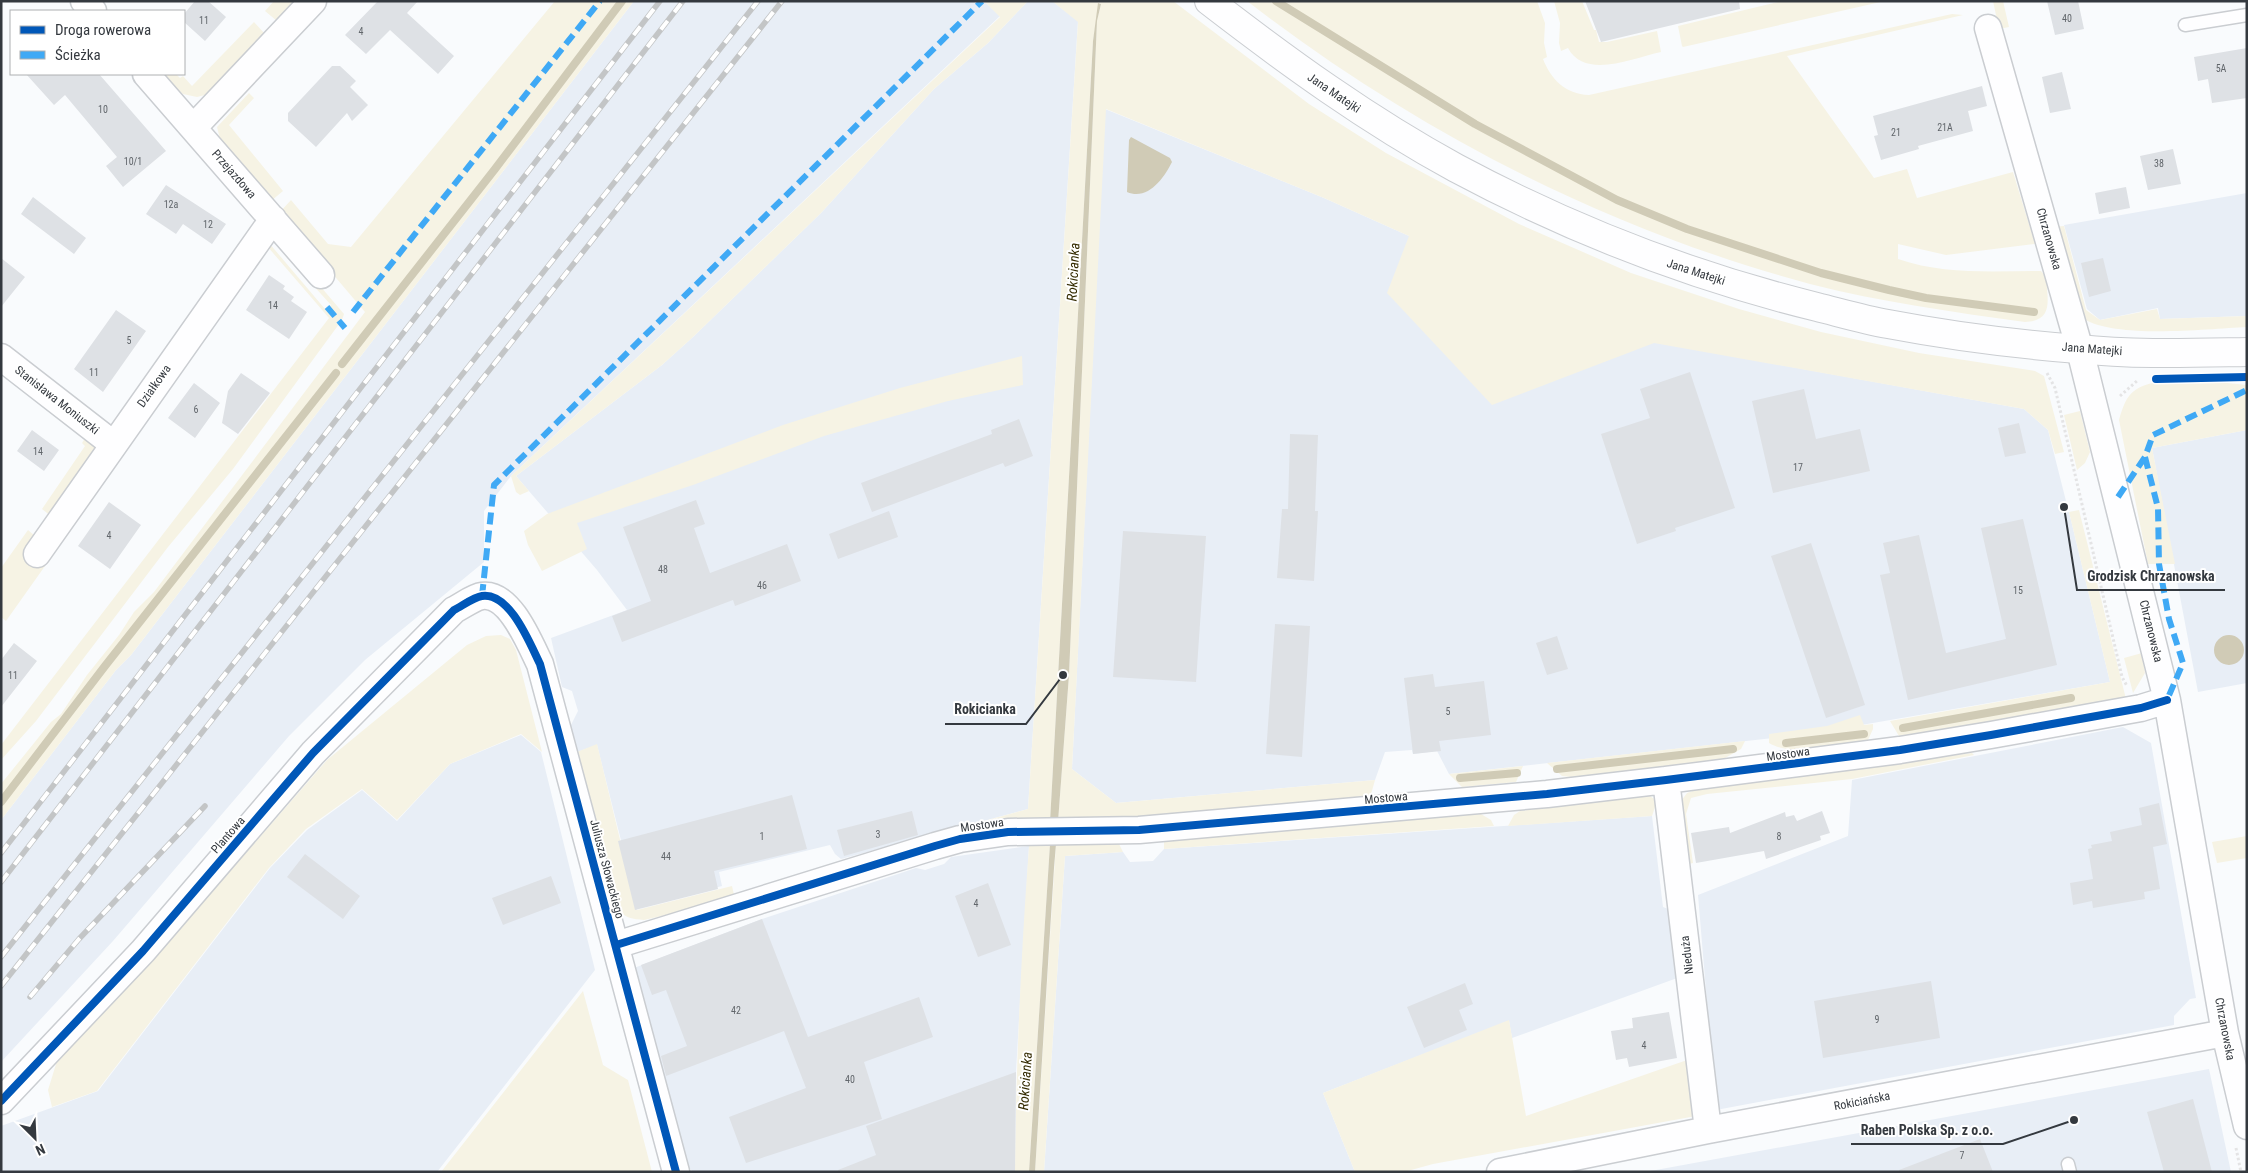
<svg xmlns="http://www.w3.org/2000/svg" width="2248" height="1173" viewBox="0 0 2248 1173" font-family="'Roboto Condensed',sans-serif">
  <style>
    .built { fill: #e8eef6 }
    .green { fill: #f6f3e4 }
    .water { fill: #d0cbb6 }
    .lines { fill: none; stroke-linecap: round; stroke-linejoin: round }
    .stream { stroke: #d0cbb6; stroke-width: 8 }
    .building { fill: #dee1e5 }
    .lane-casing { stroke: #cacdd1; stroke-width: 15 }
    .street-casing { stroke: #cacdd1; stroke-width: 29 }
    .secondary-casing { stroke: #cacdd1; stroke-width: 30 }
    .path { stroke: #e4e4e5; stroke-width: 3; stroke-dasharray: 2.5 2.5; stroke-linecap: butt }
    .lane { stroke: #fefeff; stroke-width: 12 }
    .street { stroke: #fefeff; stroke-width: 26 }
    .secondary { stroke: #fefeff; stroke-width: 28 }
    .rail-casing { stroke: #c3c5c6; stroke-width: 5.5 }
    .rail { stroke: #fff; stroke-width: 4; stroke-dasharray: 11; stroke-linecap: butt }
    .quiet { stroke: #3fa9f5; stroke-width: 6; stroke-dasharray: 12 6; stroke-linecap: butt }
    .cycleway-casing { stroke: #fff; stroke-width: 11 }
    .cycleway { stroke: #0057b8; stroke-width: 8 }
    .labels { text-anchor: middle; stroke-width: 4; stroke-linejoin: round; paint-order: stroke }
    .number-label { font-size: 10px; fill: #61666b }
    .street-label { font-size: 12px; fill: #34393f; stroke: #fff }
    .water-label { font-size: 14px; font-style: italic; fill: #352c03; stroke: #fff }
    .leader { fill: none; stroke: #34393f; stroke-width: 2 }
    .callout-dot { fill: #34393f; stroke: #fff; stroke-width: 2 }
    .callout-label { font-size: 14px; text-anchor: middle; font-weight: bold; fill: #34393f; stroke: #fff; stroke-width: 4; stroke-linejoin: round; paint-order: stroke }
  </style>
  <rect width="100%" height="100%" fill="#f9fbfd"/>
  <path class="built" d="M 634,1 L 984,1 L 1000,16 L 511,476 L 484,511 L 484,562 L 365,660 L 289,736 L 113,941 L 1,1062 L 1,820 L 116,670 L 131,655 Z
    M 1028,1 L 1052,1 L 1078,21 L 1028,809 L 841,859 L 835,854 L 830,845 L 719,872 L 722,886 L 638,908 L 597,745 L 577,752 L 570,727 L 578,711 L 572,691 L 562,687 L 551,638 L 627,610 L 597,570 L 516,476 L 662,365 L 693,337 L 821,213 L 934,89 L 988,43 Z
    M 1105,109 L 1324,198 L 1409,236 L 1737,357 L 2024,409 L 2048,430 L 2066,501 L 2060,502 L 2063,513 L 2069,512 L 2110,682 L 1809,734 L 1449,774 L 1437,751 L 1413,754 L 1412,750 L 1385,752 L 1375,780 L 1116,803 L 1072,769 Z
    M 2247,193 L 2247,316 L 2160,319 L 2158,308 L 2100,320 L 2087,309 L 2064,225 Z
    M 2247,430 L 2247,683 L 2198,692 L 2152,448 Z
    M 2123,727 L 2151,743 L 2196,998 L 2190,999 L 2174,1016 L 2174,1025 L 1716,1110 L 1698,895 L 1848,836 L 1852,780 Z
    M 521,735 L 541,752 L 595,970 L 437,1172 L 1,1172 L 1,1126 L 98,1091 L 270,868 L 307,830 L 362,790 L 397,821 L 450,764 Z
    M 1652,816 L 1663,907 L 1671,910 L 1680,977 L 1512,1038 L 1509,1021 L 1323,1093 L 1355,1172 L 1044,1172 L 1065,856 L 1123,852 L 1130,862 L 1153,861 L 1164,849 Z
    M 1029,846 L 1016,1072 L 1015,1172 L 693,1172 L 682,1160 L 634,968 L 762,919 L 916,868 L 925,870 L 944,864 L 951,857 Z
    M 2209,1069 L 2231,1172 L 1645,1172 Z"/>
  <path class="green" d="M 274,1 L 296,1 L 277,21 L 265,11 Z
    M 555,1 L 634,1 L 131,655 L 116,670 L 1,820 L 1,784 L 51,722 L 61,714 L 87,675 L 119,635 L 134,612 L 154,592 L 365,312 L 280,212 L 291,200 L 328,244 L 351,247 Z
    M 984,1 L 1028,1 L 988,43 L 934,89 L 821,213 L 693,337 L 662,365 L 516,476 L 529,491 L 520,495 L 516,492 L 511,476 L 1000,17 Z
    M 1052,1 L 1173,1 L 1309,104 L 1386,153 L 1519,224 L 1631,273 L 1739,309 L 1821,332 L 1919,353 L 2035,371 L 2044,376 L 2064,452 L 2055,454 L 2048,430 L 2024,409 L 1654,343 L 1492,405 L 1387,293 L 1409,236 L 1324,198 L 1106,109 L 1072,769 L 1116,803 L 1375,780 L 1370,798 L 1063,826 L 1058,822 L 1069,675 L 1097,21 L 1101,4 L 1099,3 L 1093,41 L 1050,822 L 955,829 L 1028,809 L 1078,22 Z
    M 1247,1 L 1537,1 L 1545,23 L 1544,43 L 1547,57 L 1543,59 C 1551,79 1565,94 1589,95 L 1952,14 L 1963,15 L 1787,56 L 1874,178 L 1907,169 L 1917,198 L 2013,172 L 2035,244 L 1946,255 L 1898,244 L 1898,259 C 1944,275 1992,271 2041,271 C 2046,276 2047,282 2047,289 C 2049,308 2048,321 2025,322 C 1953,312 1881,302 1810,284 C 1603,228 1416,131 1247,1 Z
    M 1554,1 L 1582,1 L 1594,30 L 1596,30 L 1599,42 L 1607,42 L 1657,31 L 1661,52 C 1633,58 1585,80 1568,48 L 1561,51 L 1559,43 L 1560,23 Z
    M 1782,1 L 1885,1 L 1683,47 L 1682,46 L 1678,26 Z
    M 1993,1 L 2003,1 L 2009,27 L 1999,29 Z
    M 254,22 L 265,34 L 216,87 L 205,95 L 197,97 L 183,94 L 161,74 L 176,74 L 180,78 L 183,76 L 192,86 Z
    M 249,93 L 254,98 L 229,125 L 283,191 L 271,201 L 221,143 L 217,127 Z
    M 2064,226 L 2086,310 L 2100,320 L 2157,309 L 2160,319 L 2247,316 L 2247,327 C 2206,329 2117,339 2084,319 L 2052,227 Z
    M 269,243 L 325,309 L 331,305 L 311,283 L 315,280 L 344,314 L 342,320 L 233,469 L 168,547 L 36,721 L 1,760 L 1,745 L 329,318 L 267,246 Z
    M 1022,356 L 1023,385 L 948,401 L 824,436 L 693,485 L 577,523 L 587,549 L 542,571 L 528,545 L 524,531 L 547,514 L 783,425 L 900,388 Z
    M 2157,382 L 2217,382 L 2247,385 L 2247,430 L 2152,448 L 2175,564 L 2148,564 L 2119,420 C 2126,395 2132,387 2157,382 Z
    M 2080,411 L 2090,452 L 2085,463 L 2077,470 L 2064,415 Z
    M 87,435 L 97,451 L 52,517 L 42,509 L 85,446 L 82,443 Z
    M 2079,510 L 2126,699 L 1959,728 L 1899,736 L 1890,721 L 2110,682 L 2069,512 Z
    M 28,530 L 35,536 L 29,551 L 45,566 L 6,621 L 1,617 L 1,568 Z
    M 501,635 L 510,639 L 516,650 L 542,752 L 521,734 L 450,764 L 397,820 L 362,789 L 306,829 L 269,868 L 97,1091 L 52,1107 L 48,1090 L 57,1061 L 225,877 L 327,760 L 467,645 L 486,636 Z
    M 2142,653 L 2145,673 L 2133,693 L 2124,658 Z
    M 1860,715 L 1864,725 L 1873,724 L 1873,729 L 1868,740 C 1840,744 1794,758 1769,743 L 1769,734 L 1827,726 Z
    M 570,727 L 577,752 L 597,744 L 637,910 L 732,886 L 735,899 L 644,920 C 632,919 626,918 618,910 Z
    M 1745,741 L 1741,749 L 1718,762 L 1571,777 L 1562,776 L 1547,763 Z
    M 1972,753 L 1974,755 L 1852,779 L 1707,794 L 1691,798 L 1686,814 L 1693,863 L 1684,865 L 1678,805 L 1687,793 L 1698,789 Z
    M 1523,766 L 1516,782 L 1462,787 L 1449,774 Z
    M 1650,796 L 1657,801 L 1652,816 L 1508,826 L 1514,815 L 1520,811 Z
    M 1481,814 L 1491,820 L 1494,826 L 1164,849 L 1164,841 L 1428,816 Z
    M 2247,836 L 2247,858 L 2217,863 L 2212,842 Z
    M 1037,844 L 1050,844 L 1029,1172 L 1015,1172 C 1016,1063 1021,954 1029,846 Z
    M 1056,844 L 1119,844 L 1123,852 L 1065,856 L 1044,1172 L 1035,1172 Z
    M 583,991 L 603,1065 L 628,1080 L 652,1172 L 441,1172 Z
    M 1509,1020 L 1526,1116 L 1690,1059 L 1696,1116 L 1433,1164 L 1404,1172 L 1355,1172 L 1323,1093 Z"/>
  <path class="water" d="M 1098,3 L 1101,4 L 1097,21 L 1069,675 L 1058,822 L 1050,822 L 1093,41 Z
    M 1131,137 L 1170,158 L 1172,162 C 1164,178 1148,201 1127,192 L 1129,140 Z
    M2214 650a15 15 0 1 1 30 0a15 15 0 1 1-30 0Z
    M 1050,844 L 1056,844 L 1054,868 L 1035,1172 L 1029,1172 Z"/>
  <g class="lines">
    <path class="stream" d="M 1276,1 L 1475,124 L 1617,200 L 1687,229 L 1821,273 L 1889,290 L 1926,298 L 2034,312
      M 342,364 L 495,169 L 622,1
      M 1903,728 L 2071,698
      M 1786,743 L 1864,734
      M 1557,769 L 1733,749
      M 1460,778 L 1517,773
      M 1,802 L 105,666 L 336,373"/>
  </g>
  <path class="building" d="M 195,1 L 208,1 L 226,17 L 205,41 L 184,22 L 184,14 Z
    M 378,1 L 418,1 L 407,13 L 454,56 L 438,74 L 390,30 L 366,54 L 345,35 Z
    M 1585,1 L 1739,1 L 1740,9 L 1601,42 Z
    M 2047,1 L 2078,1 L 2084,29 L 2055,35 Z
    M 2247,48 L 2247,98 L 2212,103 L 2208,79 L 2198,81 L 2194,57 Z
    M 332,66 L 340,66 L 356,81 L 350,87 L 368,105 L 352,121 L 347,113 L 316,147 L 288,121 L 288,113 Z
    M 2062,72 L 2071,109 L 2050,113 L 2042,77 Z
    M 26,74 L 99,74 L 166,151 L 123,187 L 106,166 L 117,157 L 65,95 L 54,105 Z
    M 1982,86 L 1987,106 L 1968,111 L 1973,131 L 1918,146 L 1919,149 L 1881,160 L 1874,136 L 1878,135 L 1873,116 Z
    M 2173,149 L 2181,184 L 2148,190 L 2140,156 Z
    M 166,185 L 226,224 L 212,244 L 183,224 L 176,234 L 146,214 Z
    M 2126,187 L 2130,208 L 2099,214 L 2095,193 Z
    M 33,197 L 86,238 L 74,254 L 21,214 Z
    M 1,258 L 25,277 L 1,307 Z
    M 2103,258 L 2111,291 L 2089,297 L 2081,263 Z
    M 269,275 L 285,286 L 283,289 L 294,297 L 291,301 L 307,312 L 289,339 L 246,310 Z
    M 116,310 L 146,331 L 103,392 L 74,369 Z
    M 1690,372 L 1735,508 L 1675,528 L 1676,531 L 1637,544 L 1601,434 L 1650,418 L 1640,389 Z
    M 241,373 L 270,393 L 238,434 L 222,423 L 228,391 Z
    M 194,383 L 220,403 L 195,438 L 168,418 Z
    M 1804,389 L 1816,439 L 1860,429 L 1870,471 L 1773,493 L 1752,401 Z
    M 1019,419 L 1033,456 L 1005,467 L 1003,463 L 872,512 L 861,483 L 992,434 L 991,430 Z
    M 2019,423 L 2026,453 L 2005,457 L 1998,428 Z
    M 32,430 L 59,450 L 44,471 L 17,451 Z
    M 1290,434 L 1318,435 L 1315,511 L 1318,511 L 1314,581 L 1277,578 L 1282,509 L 1288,509 Z
    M 696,500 L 705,524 L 694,528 L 710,573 L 787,544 L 801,581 L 735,606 L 733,600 L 622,642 L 612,616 L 651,601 L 623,527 Z
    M 109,502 L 141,525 L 110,569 L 78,546 Z
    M 889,511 L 898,537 L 838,559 L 829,534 Z
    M 2023,519 L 2057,665 L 1908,700 L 1880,575 L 1890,573 L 1883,543 L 1919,535 L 1946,653 L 2006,639 L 1981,528 Z
    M 1123,531 L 1206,536 L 1196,682 L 1113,677 Z
    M 1811,543 L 1865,705 L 1826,718 L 1771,556 Z
    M 1275,624 L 1310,626 L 1302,757 L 1266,754 Z
    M 1557,636 L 1568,669 L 1547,675 L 1536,643 Z
    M 14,643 L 37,661 L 1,707 L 1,660 Z
    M 1433,674 L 1435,687 L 1484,681 L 1491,735 L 1439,741 L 1441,751 L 1413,754 L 1404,678 Z
    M 792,795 L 807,849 L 714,871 L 718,889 L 635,910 L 618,841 Z
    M 2159,803 L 2167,844 L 2153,847 L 2160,889 L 2144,892 L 2145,899 L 2093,908 L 2092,901 L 2073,905 L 2070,883 L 2093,879 L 2088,849 L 2092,848 L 2091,845 L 2112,841 L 2110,832 L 2142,825 L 2139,808 Z
    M 912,811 L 918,835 L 844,856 L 837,830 Z
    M 1822,811 L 1830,833 L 1820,836 L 1821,840 L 1766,859 L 1764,851 L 1696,863 L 1691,833 L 1729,827 L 1730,833 L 1785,812 L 1786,817 L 1794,815 L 1797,821 Z
    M 305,854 L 360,896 L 343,919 L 287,877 Z
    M 551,876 L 561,903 L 503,925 L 492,898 Z
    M 988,883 L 1011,945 L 978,957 L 955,896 Z
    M 762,919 L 808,1037 L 919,997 L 933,1037 L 864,1062 L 882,1119 L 746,1163 L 729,1117 L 806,1088 L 784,1031 L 666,1076 L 661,1056 L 687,1046 L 666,990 L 652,995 L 641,965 Z
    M 1931,981 L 1940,1038 L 1823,1058 L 1814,1001 Z
    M 1465,983 L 1473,1004 L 1459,1010 L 1467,1030 L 1424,1048 L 1407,1007 Z
    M 1669,1012 L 1677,1058 L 1629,1067 L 1627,1058 L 1616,1060 L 1611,1031 L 1633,1028 L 1632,1018 Z
    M 1016,1072 L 1015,1172 L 838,1172 L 838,1170 L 876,1155 L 866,1126 Z
    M 2193,1099 L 2212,1172 L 2164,1172 L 2147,1112 Z
    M 1980,1139 L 1993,1172 L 1899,1172 L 1899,1170 Z"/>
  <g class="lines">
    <g class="lane-casing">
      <path id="lane" d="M 2185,25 L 2247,15
        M 2068,1164 L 2070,1172"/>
    </g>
    <g class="street-casing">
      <path id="street" d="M 84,1 L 93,11
        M 1988,28 L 2080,350 L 2167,700 L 2225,1033 L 2247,1126
        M 146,74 L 321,275
        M 193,128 L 313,1
        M 1,357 L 113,444
        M 37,554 L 273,219
        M 1666,780 L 1708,1130
        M 616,945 L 935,846 L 960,839 L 1008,832 L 1139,830 L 1547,794 L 1666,780 L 1900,750 L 1991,735 L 2141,708 L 2167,700
        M 1,1101 L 143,951 L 313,753 L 454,610 C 462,606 474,597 482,596 C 510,592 530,644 540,664 L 676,1172
        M 1500,1172 L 1708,1130 L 2225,1033"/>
    </g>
    <g class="secondary-casing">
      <path id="secondary" d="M 1209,1 C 1288,62 1368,120 1456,168 C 1570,229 1691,276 1817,307 C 1841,313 1865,320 1888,324 C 1951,336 2015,344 2078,349 C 2134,355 2191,353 2247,352"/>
    </g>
    <path class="path" d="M 2047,373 L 2055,388 L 2122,677 L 2127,686
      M 2120,396 L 2138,380
      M 2236,1148 L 2241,1172"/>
    <use href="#lane" class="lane"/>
    <use href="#street" class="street"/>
    <use href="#secondary" class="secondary"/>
    <g class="rail-casing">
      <path id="rail" d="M 1,853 L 660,1
        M 1,882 L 683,1
        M 1,957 L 758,1
        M 1,986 L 782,1
        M 30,997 L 79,939 L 205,806"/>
    </g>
    <use href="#rail" class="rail"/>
    <path class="quiet" d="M 327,307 L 345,328
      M 353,312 L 600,1
      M 2145,457 L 2158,508 L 2159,564 L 2169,619 L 2183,663 L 2167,700
      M 2118,497 L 2145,457 L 2153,435 L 2247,390
      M 482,596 L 494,485 L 982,1"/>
    <g class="cycleway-casing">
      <path id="cycleway" d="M 2156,379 L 2247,377
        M 616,945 L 935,846 L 960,839 L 1008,832 L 1139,830 L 1547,794 L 1666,780 L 1900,750 L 1991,735 L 2141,708 L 2167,700
        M 1,1101 L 143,951 L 313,753 L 454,610 C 462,606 474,597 482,596 C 510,592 530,644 540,664 L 676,1172"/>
    </g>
    <use href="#cycleway" class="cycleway"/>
  </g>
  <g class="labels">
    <g class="number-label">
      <text x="2067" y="22">40</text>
      <text x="204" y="24">11</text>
      <text x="361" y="35">4</text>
      <text x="2221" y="72">5A</text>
      <text x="103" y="113">10</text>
      <text x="1945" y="131">21A</text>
      <text x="1896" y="136">21</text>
      <text x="133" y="165">10/1</text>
      <text x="2159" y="167">38</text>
      <text x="171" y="208">12a</text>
      <text x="208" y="228">12</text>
      <text x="273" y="309">14</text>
      <text x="129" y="344">5</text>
      <text x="94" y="376">11</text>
      <text x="196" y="413">6</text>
      <text x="38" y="455">14</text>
      <text x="1798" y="471">17</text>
      <text x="109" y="539">4</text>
      <text x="663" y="573">48</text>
      <text x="762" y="589">46</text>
      <text x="2018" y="594">15</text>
      <text x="13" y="679">11</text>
      <text x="1448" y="715">5</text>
      <text x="878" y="838">3</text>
      <text x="762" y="840">1</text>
      <text x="1779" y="840">8</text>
      <text x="666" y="860">44</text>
      <text x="976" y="907">4</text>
      <text x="736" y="1014">42</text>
      <text x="1877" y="1023">9</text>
      <text x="1644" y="1049">4</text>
      <text x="850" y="1083">40</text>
      <text x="1962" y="1159">7</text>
    </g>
    <g class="street-label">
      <text transform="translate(1334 93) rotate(34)" y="4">Jana Matejki</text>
      <text transform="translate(234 174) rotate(49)" y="4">Przejazdowa</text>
      <text transform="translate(2049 239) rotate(74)" y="4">Chrzanowska</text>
      <text transform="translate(1696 272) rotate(18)" y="4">Jana Matejki</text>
      <text transform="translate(2092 349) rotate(4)" y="4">Jana Matejki</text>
      <text transform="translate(154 386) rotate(-55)" y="4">Działkowa</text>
      <text transform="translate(57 400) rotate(38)" y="4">Stanisława Moniuszki</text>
      <text transform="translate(2151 631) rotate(76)" y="4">Chrzanowska</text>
      <text transform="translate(1788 754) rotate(-8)" y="4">Mostowa</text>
      <text transform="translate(1386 798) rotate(-5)" y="4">Mostowa</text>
      <text transform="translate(982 825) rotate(-8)" y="4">Mostowa</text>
      <text transform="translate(228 835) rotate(-49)" y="4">Plantowa</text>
      <text transform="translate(607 869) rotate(75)" y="4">Juliusza Słowackiego</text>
      <text transform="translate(1687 955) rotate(-97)" y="4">Nieduża</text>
      <text transform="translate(2225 1029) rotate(79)" y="4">Chrzanowska</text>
      <text transform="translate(1862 1101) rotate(-11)" y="4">Rokiciańska</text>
    </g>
    <g class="water-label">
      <text transform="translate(1073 272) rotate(-87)" y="5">Rokicianka</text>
      <text transform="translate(1025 1081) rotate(-86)" y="5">Rokicianka</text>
    </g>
  </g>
  <path class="leader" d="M2064 507L2077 590H2225M1063 675L1026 724H945M2074 1120L2003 1144H1851"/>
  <g class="callout-dot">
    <circle cx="2064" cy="507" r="5"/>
    <circle cx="1063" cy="675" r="5"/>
    <circle cx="2074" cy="1120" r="5"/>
  </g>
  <g class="callout-label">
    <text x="2151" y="581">Grodzisk Chrzanowska</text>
    <text x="985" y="714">Rokicianka</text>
    <text x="1927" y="1135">Raben Polska Sp. z o.o.</text>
  </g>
  <rect width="2248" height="1173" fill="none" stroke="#34393f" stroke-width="5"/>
  <rect x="10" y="10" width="175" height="65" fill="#ffffff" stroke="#aeb0b2"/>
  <rect x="20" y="26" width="25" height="8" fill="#0057b8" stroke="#aeb0b2"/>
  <text x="55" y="35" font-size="15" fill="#34393f">Droga rowerowa</text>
  <rect x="20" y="51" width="25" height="8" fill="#3fa9f5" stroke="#aeb0b2"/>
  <text x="55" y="60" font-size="15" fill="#34393f">Ścieżka</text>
  <g transform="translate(35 1138) rotate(156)" stroke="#ffffff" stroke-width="4" paint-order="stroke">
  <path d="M0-4L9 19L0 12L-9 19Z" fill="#34393f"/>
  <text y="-8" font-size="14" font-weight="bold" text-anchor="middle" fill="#34393f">N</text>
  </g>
</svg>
